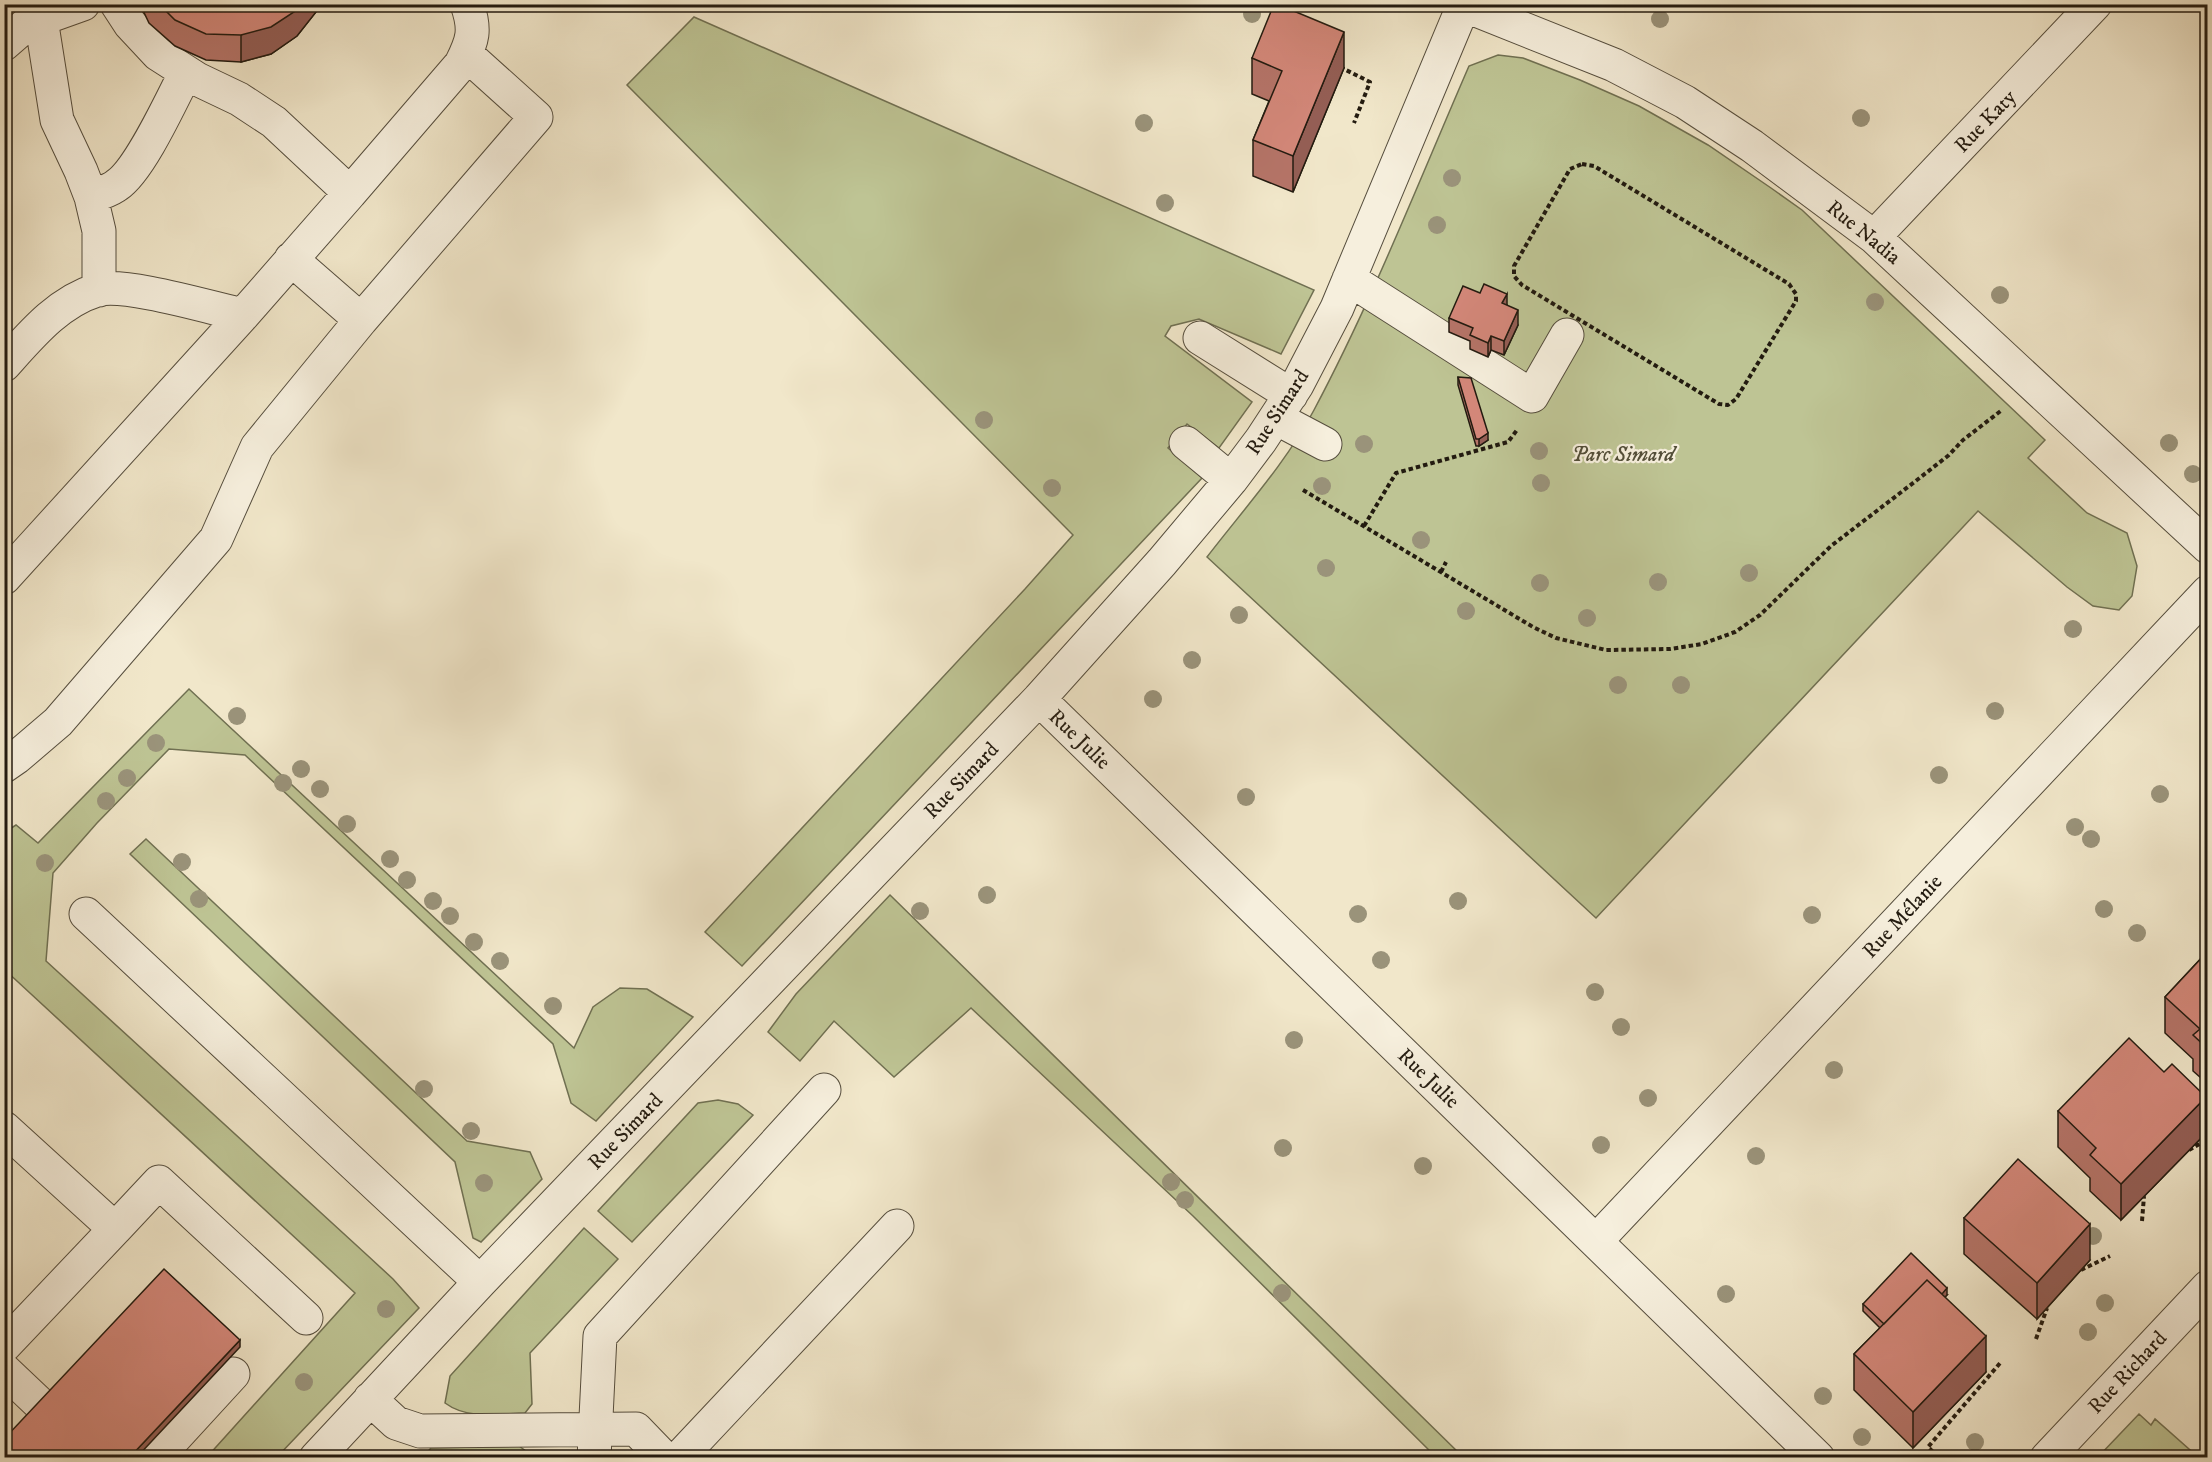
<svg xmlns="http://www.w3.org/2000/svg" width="2212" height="1462" viewBox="0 0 2212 1462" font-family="'IM FELL DW Pica',serif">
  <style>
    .green { fill: #bec494; stroke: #707052; stroke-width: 1.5 }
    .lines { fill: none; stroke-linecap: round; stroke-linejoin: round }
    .minor-casing { stroke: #564e3e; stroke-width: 35 }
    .path { stroke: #231b10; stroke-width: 4; stroke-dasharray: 4.5 3; stroke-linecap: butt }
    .minor { stroke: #f6efdd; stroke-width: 33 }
    .tree { fill: #9a937a }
    .wall { fill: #b57468; stroke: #231b10; stroke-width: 1.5 }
    .shaded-wall { fill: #945e55; stroke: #231b10; stroke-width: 1.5 }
    .building { fill: #d38779; stroke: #231b10; stroke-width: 1.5 }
    .labels { text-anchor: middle; stroke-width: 4.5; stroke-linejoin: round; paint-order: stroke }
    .street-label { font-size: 21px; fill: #231b10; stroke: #f6efdd }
    .park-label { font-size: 21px; font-style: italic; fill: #524e38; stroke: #f6efdd }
  </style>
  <rect width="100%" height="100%" fill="#f1e7ca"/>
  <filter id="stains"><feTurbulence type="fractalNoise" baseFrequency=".00333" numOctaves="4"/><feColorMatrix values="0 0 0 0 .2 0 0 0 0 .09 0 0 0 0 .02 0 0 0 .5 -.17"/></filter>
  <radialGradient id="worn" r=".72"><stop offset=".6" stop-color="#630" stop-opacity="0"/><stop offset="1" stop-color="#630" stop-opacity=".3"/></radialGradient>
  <path class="green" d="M 694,17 L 1314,290 L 1281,354 L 1199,319 L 1171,326 L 1165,336 L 1252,402 L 1219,448 L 1187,424 L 1168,448 L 1202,478 L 742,966 L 705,932 L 1025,589 L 1073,535 L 627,85 Z
    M 1498,55 L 1523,58 L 1580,80 L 1639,106 L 1708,145 L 1771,188 L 1802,210 L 2045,440 L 2028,458 L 2087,513 L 2127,533 L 2137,566 L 2132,596 L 2119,610 L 2093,606 L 2067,587 L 1978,511 L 1596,918 L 1207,557 C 1243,510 1286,463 1314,410 C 1373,299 1419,181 1469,66 Z
    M 189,689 L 574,1048 L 593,1007 L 620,988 L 647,989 L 693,1017 L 596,1121 L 571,1103 L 553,1044 L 245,755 L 169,749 L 97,823 L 53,873 L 46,961 L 367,1255 L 393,1279 L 419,1308 L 277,1457 L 207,1457 L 355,1293 L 5,970 L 5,832 L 16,825 L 38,843 Z
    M 146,839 L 467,1141 L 530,1152 L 542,1179 L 481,1242 L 473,1238 L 455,1162 L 130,854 Z
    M 890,895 L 1463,1457 L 1436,1457 L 1193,1216 L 971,1008 L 894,1077 L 834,1021 L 800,1061 L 768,1032 L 796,994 Z
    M 718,1100 L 738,1104 L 753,1115 L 632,1242 L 598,1211 L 698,1103 Z
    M 584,1228 L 618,1259 L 530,1353 L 532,1404 L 525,1413 C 498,1414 468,1420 445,1403 L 450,1376 Z
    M 2139,1414 L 2151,1425 L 2155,1419 L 2198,1457 L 2098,1457 Z
    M 519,1446 L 530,1454 L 531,1457 L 422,1458 L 431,1448 Z"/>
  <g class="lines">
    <g class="minor-casing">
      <path id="minor" d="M 117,4 L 130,24 L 158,54 L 197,79 L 239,99 L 274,122 L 350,193 L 461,64 C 473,40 476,30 467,4
        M 1461,4 L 1614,65 L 1685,102 L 1752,146 L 1874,237 L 2208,547
        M 41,19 L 57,120 L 81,171 L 91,197 L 99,231 L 99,290
        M 4,44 L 27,24 L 83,4
        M 91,197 C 99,193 110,191 117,185 C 140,170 172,99 186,72
        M 1874,237 L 2095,4
        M 291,259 L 361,320
        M 1349,279 L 1532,396 L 1567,335
        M 1200,338 L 1291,395
        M 4,365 C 31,335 58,302 97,290 C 124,282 211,308 243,315
        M 1276,418 L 1325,444
        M 1186,443 L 1231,480
        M 4,578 L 243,315 L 350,193
        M 1039,699 L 1818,1458
        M 4,766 L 17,757 L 58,722 L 216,539 L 257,447 L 361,320 L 536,117 L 466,54
        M 86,914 L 480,1282
        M 4,1128 L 115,1229 L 4,1346
        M 115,1229 L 159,1182 L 306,1318
        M 1597,1240 L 2208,592
        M 4,1370 L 42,1406
        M 370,1399 L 396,1423 L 420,1431 L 636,1429 L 664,1458
        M 156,1458 L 233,1374
        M 316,1458 L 480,1282 L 1039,699 L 1162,562 L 1231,480 L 1261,440 L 1297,385 L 1337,308 L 1464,4
        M 594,1458 L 600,1336 L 824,1090
        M 679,1458 L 897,1226
        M 2047,1458 L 2208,1287"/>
    </g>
    <path class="path" d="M 1340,67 L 1370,82 L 1354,123
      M 1582,164 L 1594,166 L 1789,284 L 1796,294 L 1796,301 L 1736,399 L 1728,405 L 1719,404 L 1522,285 L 1514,276 L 1514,266 L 1570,169 Z
      M 1303,490 L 1533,627 L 1556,638 L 1606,650 L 1670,649 L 1702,644 L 1735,632 L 1760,615 L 1831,546 L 1917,480 L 1949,455 L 1963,440 L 2002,410
      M 1364,526 L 1396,473 L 1508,442 L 1517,430
      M 1441,572 L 1446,562
      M 2189,1150 L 2208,1139
      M 2142,1221 L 2144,1196
      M 2081,1270 L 2110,1256
      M 2036,1339 L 2047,1308
      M 1938,1457 L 1928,1447 L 2001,1362"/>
    <use href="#minor" class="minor"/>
  </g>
  <g class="tree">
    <circle cx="1252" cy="14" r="9"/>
    <circle cx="1660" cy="19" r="9"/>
    <circle cx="1861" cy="118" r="9"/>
    <circle cx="1144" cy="123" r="9"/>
    <circle cx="1452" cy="178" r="9"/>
    <circle cx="1165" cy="203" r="9"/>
    <circle cx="1437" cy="225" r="9"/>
    <circle cx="2000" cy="295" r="9"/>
    <circle cx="1875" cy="302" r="9"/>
    <circle cx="984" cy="420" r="9"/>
    <circle cx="2169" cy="443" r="9"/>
    <circle cx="1364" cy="444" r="9"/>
    <circle cx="1539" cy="451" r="9"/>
    <circle cx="2193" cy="474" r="9"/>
    <circle cx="1541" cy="483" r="9"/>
    <circle cx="1322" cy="486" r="9"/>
    <circle cx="1052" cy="488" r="9"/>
    <circle cx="1421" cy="540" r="9"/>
    <circle cx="1326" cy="568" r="9"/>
    <circle cx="1749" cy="573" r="9"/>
    <circle cx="1658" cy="582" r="9"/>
    <circle cx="1540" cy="583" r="9"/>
    <circle cx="1466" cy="611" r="9"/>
    <circle cx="1239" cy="615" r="9"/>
    <circle cx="1587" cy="618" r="9"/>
    <circle cx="2073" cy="629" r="9"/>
    <circle cx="1192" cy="660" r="9"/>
    <circle cx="1618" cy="685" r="9"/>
    <circle cx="1681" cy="685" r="9"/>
    <circle cx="1153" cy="699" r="9"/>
    <circle cx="1995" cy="711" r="9"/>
    <circle cx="237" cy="716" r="9"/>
    <circle cx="156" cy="743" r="9"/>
    <circle cx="301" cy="769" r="9"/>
    <circle cx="1939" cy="775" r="9"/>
    <circle cx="127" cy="778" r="9"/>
    <circle cx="283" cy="783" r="9"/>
    <circle cx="320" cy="789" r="9"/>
    <circle cx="2160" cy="794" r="9"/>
    <circle cx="1246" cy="797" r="9"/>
    <circle cx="106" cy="801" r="9"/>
    <circle cx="347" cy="824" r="9"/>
    <circle cx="2075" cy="827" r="9"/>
    <circle cx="2091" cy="839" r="9"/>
    <circle cx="390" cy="859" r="9"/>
    <circle cx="182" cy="862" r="9"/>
    <circle cx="45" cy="863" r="9"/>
    <circle cx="407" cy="880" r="9"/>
    <circle cx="987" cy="895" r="9"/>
    <circle cx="199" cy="899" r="9"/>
    <circle cx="433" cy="901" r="9"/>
    <circle cx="1458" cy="901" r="9"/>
    <circle cx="2104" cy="909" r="9"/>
    <circle cx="920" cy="911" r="9"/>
    <circle cx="1358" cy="914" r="9"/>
    <circle cx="1812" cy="915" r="9"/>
    <circle cx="450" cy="916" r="9"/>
    <circle cx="2137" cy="933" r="9"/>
    <circle cx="474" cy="942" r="9"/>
    <circle cx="1381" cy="960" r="9"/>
    <circle cx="500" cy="961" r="9"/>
    <circle cx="1595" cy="992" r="9"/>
    <circle cx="553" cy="1006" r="9"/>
    <circle cx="1621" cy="1027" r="9"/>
    <circle cx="1294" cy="1040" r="9"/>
    <circle cx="1834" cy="1070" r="9"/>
    <circle cx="424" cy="1089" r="9"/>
    <circle cx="1648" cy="1098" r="9"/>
    <circle cx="471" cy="1131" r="9"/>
    <circle cx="1601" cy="1145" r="9"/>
    <circle cx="1283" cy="1148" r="9"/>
    <circle cx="1756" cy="1156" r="9"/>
    <circle cx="1423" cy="1166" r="9"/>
    <circle cx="1171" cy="1182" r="9"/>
    <circle cx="484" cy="1183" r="9"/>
    <circle cx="1185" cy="1200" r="9"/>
    <circle cx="2093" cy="1236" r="9"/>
    <circle cx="1282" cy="1293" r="9"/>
    <circle cx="1726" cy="1294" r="9"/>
    <circle cx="2105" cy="1303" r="9"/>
    <circle cx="386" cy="1309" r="9"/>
    <circle cx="2088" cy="1332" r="9"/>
    <circle cx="304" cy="1382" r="9"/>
    <circle cx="1823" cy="1396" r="9"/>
    <circle cx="1862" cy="1437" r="9"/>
    <circle cx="1975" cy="1442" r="9"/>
  </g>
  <path class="wall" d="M 140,4 L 319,4 L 316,12 L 297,36 L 271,54 L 241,62 L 206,60 L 175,46 L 149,23 Z
    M 1252,58 L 1344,68 L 1293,192 L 1253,176 L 1253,140 L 1269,101 L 1252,94 Z
    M 1507,305 L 1518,325 L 1504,355 L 1491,350 L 1488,357 L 1470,349 L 1470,341 L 1449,332 L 1449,318 Z
    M 1458,377 L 1488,440 L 1479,446 L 1476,446 L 1458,385 Z
    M 2208,951 L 2208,1084 L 2193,1071 L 2193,1059 L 2165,1033 L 2165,997 Z
    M 2058,1111 L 2206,1133 L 2121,1220 L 2090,1191 L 2090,1178 L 2058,1147 Z
    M 1964,1218 L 2090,1260 L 2037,1319 L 1964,1254 Z
    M 1947,1295 L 1945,1297 L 1986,1372 L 1913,1448 L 1854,1390 L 1854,1354 L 1880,1328 L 1863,1311 L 1863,1304 Z
    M 2208,1399 L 2208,1445 L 2203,1440 L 2203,1404 Z"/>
  <path class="shaded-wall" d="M 301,4 L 319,4 L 316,12 L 297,36 L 271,54 L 241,62 L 241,35 Z
    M 1344,32 L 1344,68 L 1293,192 L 1293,156 Z
    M 1507,294 L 1507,308 L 1502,303 Z
    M 1518,310 L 1518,325 L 1504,355 L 1504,341 Z
    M 1491,336 L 1491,350 L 1488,357 L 1488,343 Z
    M 1488,433 L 1488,440 L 1479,446 L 1479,439 Z
    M 2206,1097 L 2206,1133 L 2121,1220 L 2121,1184 Z
    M 2090,1224 L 2090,1260 L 2037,1319 L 2037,1283 Z
    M 1947,1288 L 1947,1295 L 1899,1346 L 1899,1338 Z
    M 1986,1336 L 1986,1372 L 1913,1448 L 1913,1412 Z
    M 240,1340 L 240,1347 L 136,1458 L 129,1458 Z"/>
  <path class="building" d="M 159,4 L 301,4 L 297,10 L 271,27 L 241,35 L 206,34 L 175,20 Z
    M 1274,4 L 1277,4 L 1344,32 L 1293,156 L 1253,140 L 1282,71 L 1252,58 Z
    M 1484,284 L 1507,294 L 1502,303 L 1518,310 L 1504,341 L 1491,336 L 1488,343 L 1470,335 L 1473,328 L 1449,318 L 1463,286 L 1480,293 Z
    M 1458,377 L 1471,378 L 1488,433 L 1479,439 L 1476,439 Z
    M 2208,951 L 2208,1049 L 2193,1035 L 2200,1029 L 2165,997 Z
    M 2129,1038 L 2164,1072 L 2172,1064 L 2206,1097 L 2121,1184 L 2090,1155 L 2096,1148 L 2058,1111 Z
    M 2018,1159 L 2090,1224 L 2037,1283 L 1964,1218 Z
    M 1911,1253 L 1947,1288 L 1942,1294 L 1927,1280 L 1884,1324 L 1863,1304 Z
    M 164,1269 L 240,1340 L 129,1458 L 4,1458 L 4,1439 Z
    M 1927,1280 L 1986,1336 L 1913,1412 L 1854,1354 Z
    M 2208,1399 L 2208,1409 L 2203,1404 Z"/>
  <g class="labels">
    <g class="street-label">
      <text transform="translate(1985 121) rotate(-46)" y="7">Rue Katy</text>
      <text transform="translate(1864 232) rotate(39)" y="7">Rue Nadia</text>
      <text transform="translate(1277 412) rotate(-57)" y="7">Rue Simard</text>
      <text transform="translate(1080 739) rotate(44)" y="7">Rue Julie</text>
      <text transform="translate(961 780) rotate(-46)" y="7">Rue Simard</text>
      <text transform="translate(1902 916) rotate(-47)" y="7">Rue Mélanie</text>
      <text transform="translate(1429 1078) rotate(44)" y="7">Rue Julie</text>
      <text transform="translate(625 1131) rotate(-46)" y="7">Rue Simard</text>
      <text transform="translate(2127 1372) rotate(-47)" y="7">Rue Richard</text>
    </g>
    <g class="park-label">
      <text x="1623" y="461">Parc Simard</text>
    </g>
  </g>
  <rect width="2212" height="1462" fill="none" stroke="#f1e7ca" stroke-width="24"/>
  <rect x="6" y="6" width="2200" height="1450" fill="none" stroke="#231b10" stroke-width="3"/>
  <rect x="12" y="12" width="2188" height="1438" fill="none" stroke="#231b10" stroke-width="1.5"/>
  <rect width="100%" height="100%" filter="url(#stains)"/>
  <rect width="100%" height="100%" fill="url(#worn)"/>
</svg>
